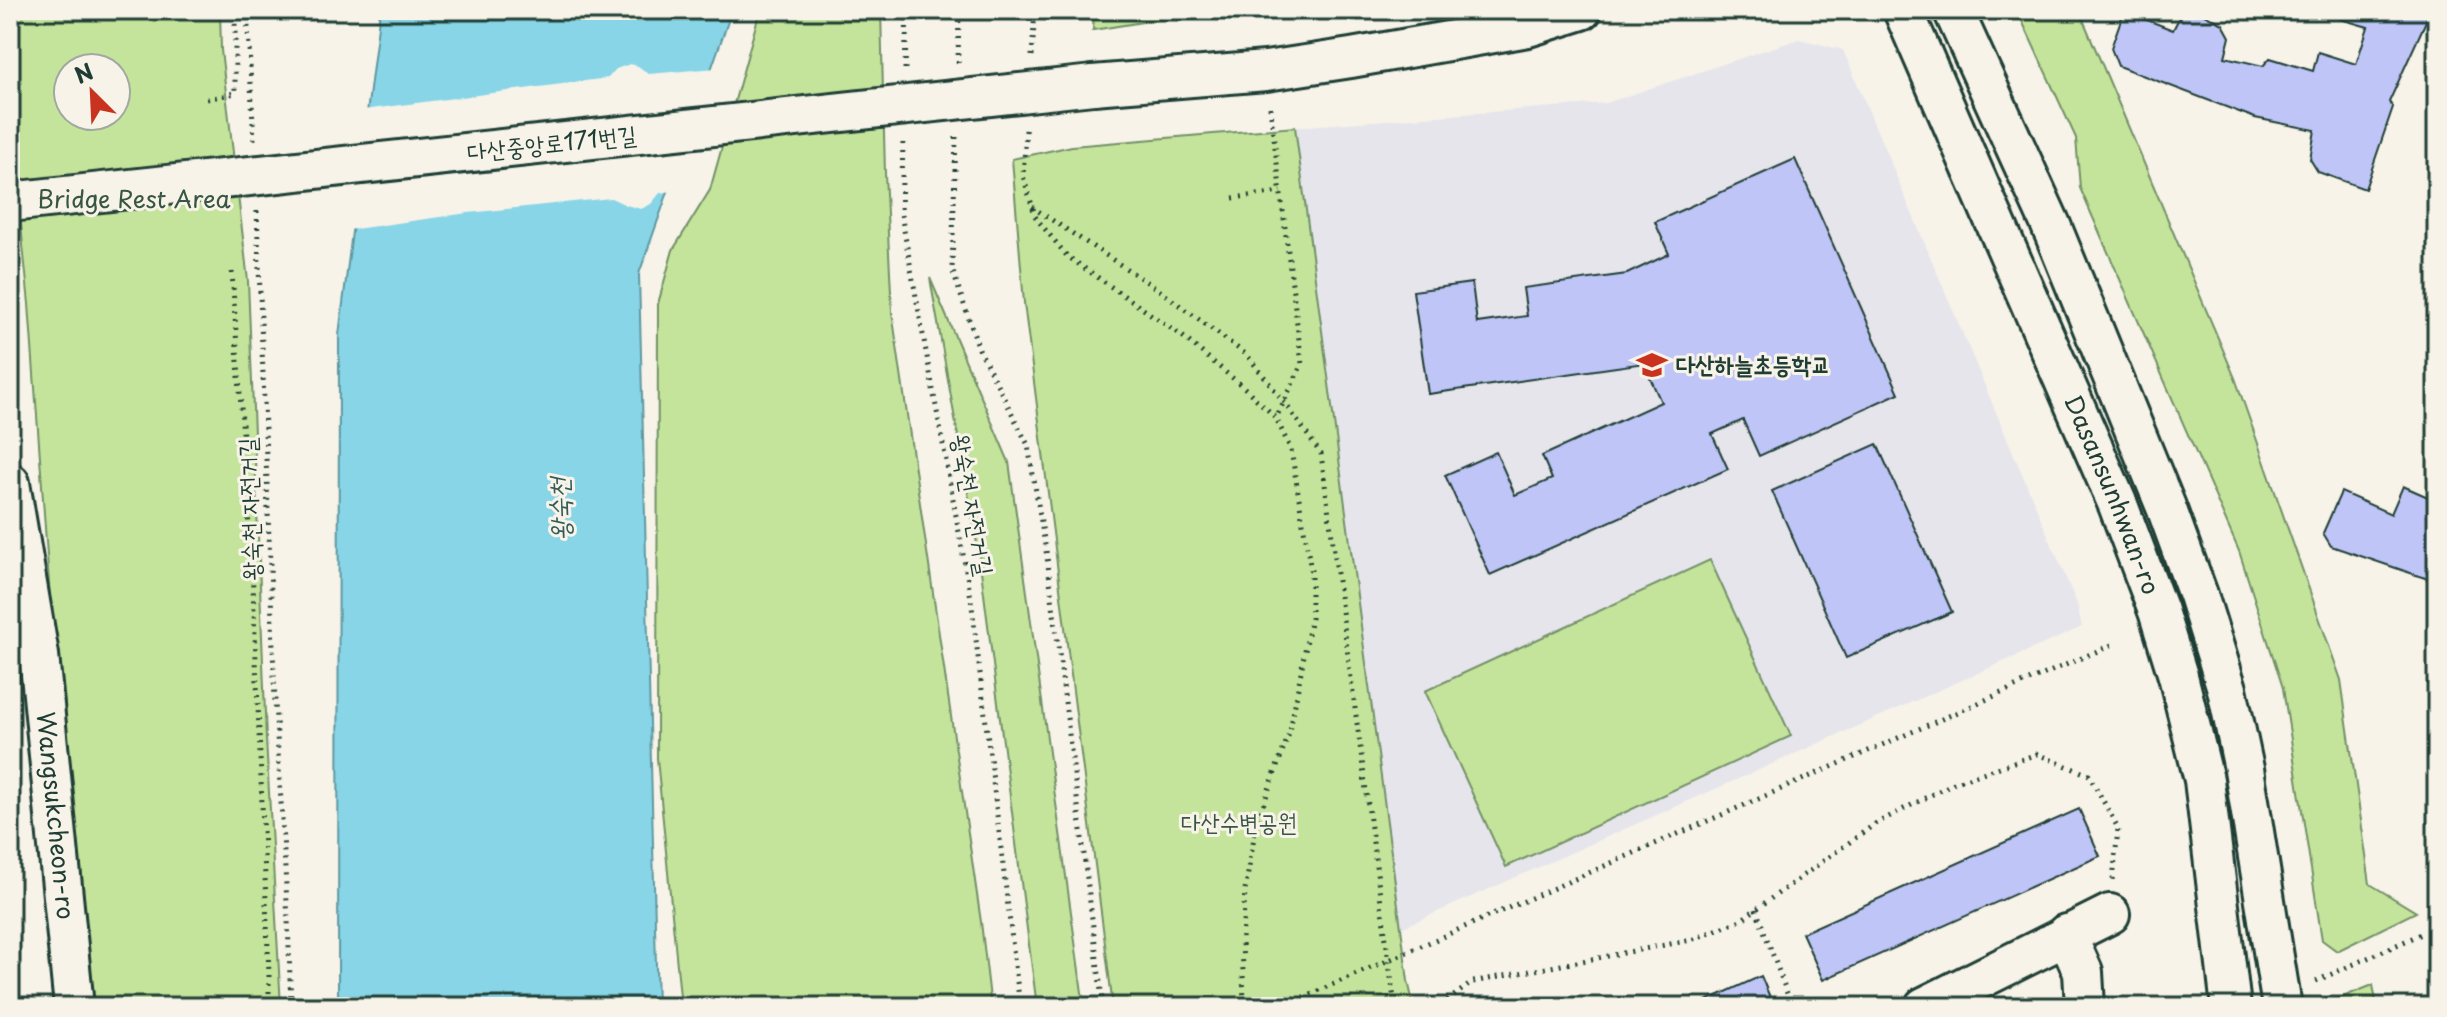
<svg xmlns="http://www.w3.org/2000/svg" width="2447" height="1017" viewBox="0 0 2447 1017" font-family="'Playpen Sans','Poor Story',sans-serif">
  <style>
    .built { fill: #e6e5ec }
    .green { fill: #c5e49b; stroke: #729068; stroke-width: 2; fill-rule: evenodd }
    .water { fill: #88d5e8; stroke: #5e98a0; stroke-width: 2 }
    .pier { fill: #f7f3e8 }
    .building { fill: #bfc5f7; stroke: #1f3d34; stroke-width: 2 }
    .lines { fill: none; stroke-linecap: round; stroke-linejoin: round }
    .minor-casing { stroke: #1f3d34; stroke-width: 44 }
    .path { stroke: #1f3d34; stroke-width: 5; stroke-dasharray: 2 6; stroke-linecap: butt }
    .minor { stroke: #f7f3e8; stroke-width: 38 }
    .minor-bridge-casing { stroke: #1f3d34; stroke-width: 44; stroke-linecap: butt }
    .minor-bridge { stroke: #f7f3e8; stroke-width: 38 }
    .labels { text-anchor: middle; stroke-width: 6; stroke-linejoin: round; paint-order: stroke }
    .street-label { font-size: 24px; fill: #1f3d34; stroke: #f7f3e8 }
    .park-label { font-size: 24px; fill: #385643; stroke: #f7f3e8 }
    .poi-label { font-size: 24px; font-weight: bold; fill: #1f3d34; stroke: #f7f3e8; text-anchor: start }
    .water-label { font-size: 26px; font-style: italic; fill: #345b58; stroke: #f7f3e8 }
  </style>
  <rect width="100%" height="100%" fill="#f7f3e8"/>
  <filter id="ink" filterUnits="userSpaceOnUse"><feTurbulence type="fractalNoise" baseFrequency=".0125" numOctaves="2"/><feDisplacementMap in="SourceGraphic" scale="16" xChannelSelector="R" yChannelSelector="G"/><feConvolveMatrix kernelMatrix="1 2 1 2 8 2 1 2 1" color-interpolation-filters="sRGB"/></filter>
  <g filter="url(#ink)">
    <path class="built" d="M 1799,39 L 1843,50 L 2077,604 L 2082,627 L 1401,928 L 1295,127 L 1606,103 Z"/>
    <path class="green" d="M 10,10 L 220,10 L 221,50 L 248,281 L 266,739 L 281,1007 L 90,1007 L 54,653 L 29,304 L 10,117 ZM 68,68 L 116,68 L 116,116 L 68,116 Z
      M 750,10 L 881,10 L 885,174 L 892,312 L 981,922 L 991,1007 L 681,1007 L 657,758 L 658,304 L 673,250 L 710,190 L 759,14 Z
      M 1094,10 L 1217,10 L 1093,30 Z
      M 2017,10 L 2079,10 L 2235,378 L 2341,680 L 2370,884 L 2416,912 L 2337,951 L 2322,940 L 2283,688 L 2239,551 L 2080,188 L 2076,138 Z
      M 1295,127 L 1408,981 L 1414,1007 L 1113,1007 L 1024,303 L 1012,159 L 1072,146 Z
      M 930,278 L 1009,462 L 1084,1007 L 1037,1007 L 979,555 Z
      M 1710,560 L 1791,736 L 1506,867 L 1425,691 Z
      M 2373,985 L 2377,1007 L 2317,1007 Z"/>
    <path class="water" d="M 380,10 L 732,10 L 639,274 L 657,1007 L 338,1007 L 339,335 Z"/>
    <path class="pier" d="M 630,64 L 638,66 L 649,74 L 716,68 L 672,191 L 660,193 L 651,204 L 641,209 L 626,205 L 611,198 L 468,213 L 348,230 L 363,110 L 608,78 L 616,69 Z"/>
    <path class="building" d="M 2183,10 L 2197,10 L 2223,24 L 2230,37 L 2225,57 L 2263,66 L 2270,58 L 2313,71 L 2318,52 L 2356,64 L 2368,27 L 2340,19 L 2335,10 L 2431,10 L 2389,102 L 2393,107 L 2365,189 L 2318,172 L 2310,159 L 2315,130 L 2255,118 L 2118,66 L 2111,48 L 2124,11 L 2173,30 Z
      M 1795,159 L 1899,393 L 1759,456 L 1743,420 L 1712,434 L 1728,469 L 1490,575 L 1445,475 L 1496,452 L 1515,495 L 1552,479 L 1542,456 L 1661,402 L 1648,373 L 1667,364 L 1665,360 L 1428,394 L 1413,291 L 1472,283 L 1477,323 L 1527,316 L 1523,288 L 1627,274 L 1669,254 L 1655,222 Z
      M 1877,444 L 1952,612 L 1846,658 L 1772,491 Z
      M 2403,486 L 2437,501 L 2437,582 L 2331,546 L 2323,533 L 2341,492 L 2391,514 Z
      M 2079,809 L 2100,856 L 1823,980 L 1802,933 Z
      M 1761,976 L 1774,1007 L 1693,1007 Z"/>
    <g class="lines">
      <g class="minor-casing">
        <g id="minor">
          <path id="s1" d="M 1903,10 L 2118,505 L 2158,611 L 2178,676 L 2204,780 L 2231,1007"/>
          <path d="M 1953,10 L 2050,223 L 2166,507 L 2198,595 L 2227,689 L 2244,769 L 2282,1007"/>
          <path d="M 1093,85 L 1266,71 L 1351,58 L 1528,27 L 1582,10"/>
          <path id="s2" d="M 10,483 L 39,655 L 74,1007"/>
          <path d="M 2066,934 L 2083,972 L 2085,1007"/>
          <path d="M 1924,1007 L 2110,914"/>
        </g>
      </g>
      <path class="path" d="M 247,10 L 254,141
        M 1032,56 L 1035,10
        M 958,63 L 959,10
        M 905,69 L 907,10
        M 207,99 L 235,93 L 235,10
        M 1270,107 L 1302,364 L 1276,418
        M 1026,130 L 1023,176 L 1036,218 L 1067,256 L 1182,336 L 1247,390 L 1276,418 L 1291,450 L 1311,571 L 1311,618 L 1290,731 L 1256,825 L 1245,891 L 1242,940 L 1244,1007
        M 956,137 L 952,269 L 979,349 L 1028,445 L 1047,557 L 1103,1007
        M 903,143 L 901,214 L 971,598 L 1020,1007
        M 1233,198 L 1281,192
        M 1032,207 L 1159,290 L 1247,355 L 1285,403 L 1321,454 L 1395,1007
        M 257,211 L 275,702 L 288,919 L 291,1007
        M 232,272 L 253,587 L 269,974 L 269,1007
        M 1756,909 L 1792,1007
        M 2316,981 L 2437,927
        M 1281,1007 L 2116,643
        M 1444,1007 L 1444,1003 L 1473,982 L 1691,940 L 1741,920 L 1875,824 L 1954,783 L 2037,754 L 2089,775 L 2118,828 L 2113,881"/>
      <use href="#minor" class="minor"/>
      <g class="minor-bridge-casing">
        <path id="minor-bridge" d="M 10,202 L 1093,85"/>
      </g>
      <use href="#minor-bridge" class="minor-bridge"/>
    </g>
  </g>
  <defs>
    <g id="school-bare" transform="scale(2.4)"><path d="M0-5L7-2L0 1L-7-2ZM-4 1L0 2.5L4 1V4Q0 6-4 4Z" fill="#c8321e" stroke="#f7f3e8" stroke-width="2.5" paint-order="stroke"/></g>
  </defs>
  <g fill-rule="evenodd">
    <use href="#school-bare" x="1652" y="365"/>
  </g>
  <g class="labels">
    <g class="street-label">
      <text transform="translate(552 144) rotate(-6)" y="8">다산중앙로171번길</text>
      <text dy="8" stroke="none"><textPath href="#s1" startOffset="528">Dasansunhwan-ro</textPath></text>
      <text transform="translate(972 505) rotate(80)" y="8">왕숙천 자전거길</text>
      <text transform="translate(250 509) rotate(-92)" y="8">왕숙천 자전거길</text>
      <text dy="8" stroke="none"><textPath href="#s2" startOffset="336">Wangsukcheon-ro</textPath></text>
    </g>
    <g class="park-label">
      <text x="134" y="208">Bridge Rest Area</text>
      <text x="1239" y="831">다산수변공원</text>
    </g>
    <g class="poi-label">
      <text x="1676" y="373">다산하늘초등학교</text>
    </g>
    <g class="water-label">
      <text transform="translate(560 509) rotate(-92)" y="9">왕숙천</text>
    </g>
  </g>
  <rect width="2447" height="1017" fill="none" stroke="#f7f3e8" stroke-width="40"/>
  <rect x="20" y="20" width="2407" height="977" fill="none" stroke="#1f3d34" stroke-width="3" filter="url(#ink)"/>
  <g transform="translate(92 92) rotate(336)"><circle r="38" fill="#f7f3e8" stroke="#a1aaa0" stroke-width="2"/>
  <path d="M0-6L14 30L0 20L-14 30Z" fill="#c8321e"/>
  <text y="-12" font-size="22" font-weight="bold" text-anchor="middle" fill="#1f3d34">N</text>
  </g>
</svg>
